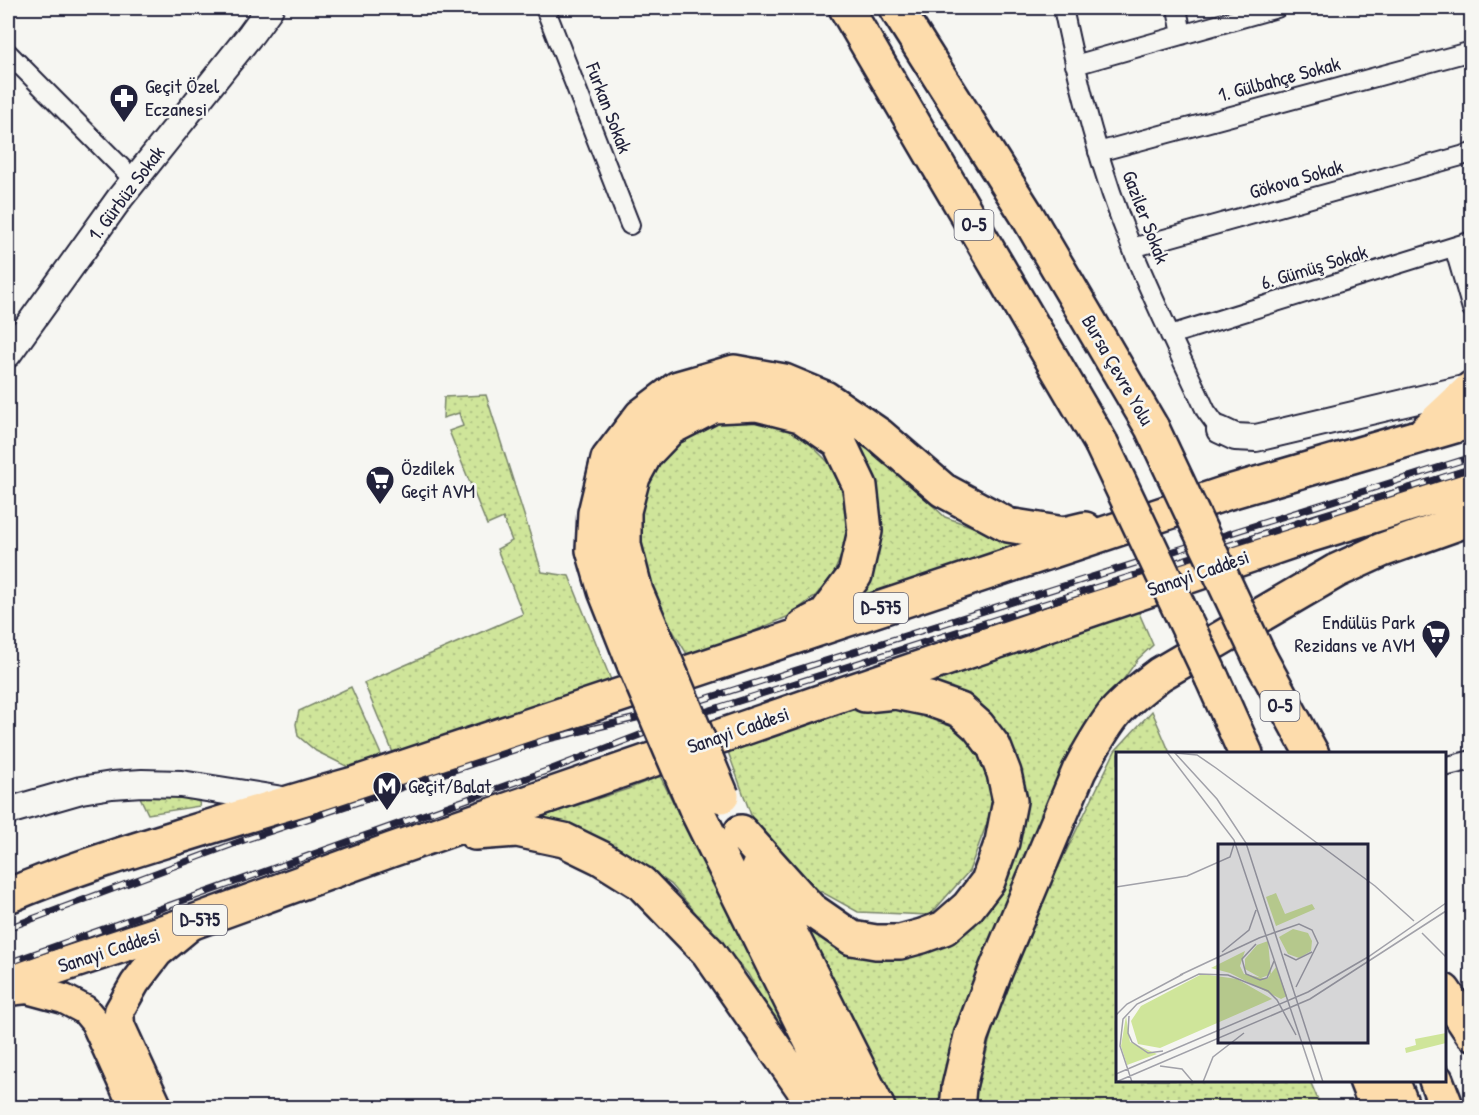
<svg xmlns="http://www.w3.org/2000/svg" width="1479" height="1115" viewBox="0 0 1479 1115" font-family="'Patrick Hand',sans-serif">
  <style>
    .grass { fill: url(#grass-dots); stroke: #78846a; stroke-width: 1.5 }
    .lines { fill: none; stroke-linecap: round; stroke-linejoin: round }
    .street-casing { stroke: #22223b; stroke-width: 22 }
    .secondary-casing { stroke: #22223b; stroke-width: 30 }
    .primary-casing { stroke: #22223b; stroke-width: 33 }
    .highway-casing { stroke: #22223b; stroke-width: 38 }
    .street { stroke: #f6f6f2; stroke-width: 18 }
    .secondary { stroke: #f6f6f2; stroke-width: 26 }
    .primary { stroke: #fddcac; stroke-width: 28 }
    .highway { stroke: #fddcac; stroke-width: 33 }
    .rail-casing { stroke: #22223b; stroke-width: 7 }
    .rail { stroke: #f6f6f2; stroke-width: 4.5; stroke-dasharray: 14; stroke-linecap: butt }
    .highway-bridge-casing { stroke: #22223b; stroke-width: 38; stroke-linecap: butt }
    .highway-bridge { stroke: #fddcac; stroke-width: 33 }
    .labels { text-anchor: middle; stroke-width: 5; stroke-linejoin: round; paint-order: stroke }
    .shield { fill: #f6f6f2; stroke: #626272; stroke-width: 1.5 }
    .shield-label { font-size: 18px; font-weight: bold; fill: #22223b }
    .street-label { font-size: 20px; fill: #22223b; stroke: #f6f6f2 }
    .poi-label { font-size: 20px; fill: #22223b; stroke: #f6f6f2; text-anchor: start }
    .inset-road { fill: none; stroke: #a1a1a9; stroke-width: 1.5 }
    .view { fill: #22223b; fill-opacity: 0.15; stroke: #22223b; stroke-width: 3 }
    .inset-edge { fill: none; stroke: #22223b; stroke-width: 3 }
  </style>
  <defs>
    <pattern id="grass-dots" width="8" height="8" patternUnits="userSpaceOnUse" patternTransform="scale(1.5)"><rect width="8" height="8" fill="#cfe59a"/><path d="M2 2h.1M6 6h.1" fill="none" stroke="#b1c486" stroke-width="1.8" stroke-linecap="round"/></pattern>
  </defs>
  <rect width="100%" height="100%" fill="#f6f6f2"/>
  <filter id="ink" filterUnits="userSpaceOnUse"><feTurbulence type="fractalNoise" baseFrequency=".0167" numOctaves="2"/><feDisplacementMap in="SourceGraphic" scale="12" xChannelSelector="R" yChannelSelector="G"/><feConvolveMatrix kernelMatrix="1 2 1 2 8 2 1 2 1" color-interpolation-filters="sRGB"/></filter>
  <g filter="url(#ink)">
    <path class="grass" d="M 486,395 L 542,572 L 569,576 L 611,680 L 496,723 L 394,755 L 364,683 L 523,614 L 497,549 L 512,541 L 503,518 L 487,525 L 449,431 L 463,426 L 459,413 L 443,418 L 444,397 Z
      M 725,417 L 793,425 L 814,441 L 811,445 L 829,463 L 839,482 L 847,511 L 845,547 L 832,577 L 816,595 L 789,616 L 690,659 L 673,631 L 666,633 L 635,559 L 640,486 L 663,448 Z
      M 866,444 L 945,517 L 1030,547 L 840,610 L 861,582 L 852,451 Z
      M 1132,597 L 1153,645 L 1138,659 L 1067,758 L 976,977 L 946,1107 L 896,1107 L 853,1019 L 798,914 L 833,939 L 968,918 L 1007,752 L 913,685 Z
      M 351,687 L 383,759 L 352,769 L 316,751 L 298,736 L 296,724 L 299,711 Z
      M 891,708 L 964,719 L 997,796 L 969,871 L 930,915 L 858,912 L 818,890 L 755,826 L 723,738 L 830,711 Z
      M 1152,711 L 1170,753 L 1118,754 L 1118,1080 L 1310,1081 L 1321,1107 L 972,1108 L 1007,973 L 1115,751 Z
      M 660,776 L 772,1000 L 816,1095 L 748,974 L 671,884 L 616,848 L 531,820 L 628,789 Z
      M 139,795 L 180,795 L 199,802 L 200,806 L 148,814 Z"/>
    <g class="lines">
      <g class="street-casing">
        <path id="street" d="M 545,8 L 630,225
          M 1063,8 C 1080,89 1100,171 1132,248 C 1154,303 1181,357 1206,411 L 1220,430
          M 1177,8 L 1182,35
          M 8,53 L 134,180
          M 1075,65 L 1277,8
          M 1098,152 L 1472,51
          M 1454,247 L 1472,309
          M 1132,248 L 1472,153
          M 1170,335 L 1472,241
          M 1444,767 L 1472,760"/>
      </g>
      <g class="secondary-casing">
        <path id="secondary" d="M 8,354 L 120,198 L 251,34 L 270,8
          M 1220,430 L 1235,437 L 1256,438 L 1472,387
          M 8,811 L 81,790 L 112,785 L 142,783 L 181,784 L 289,801"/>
      </g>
      <g class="primary-casing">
        <path id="primary" d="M 8,991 L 27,989 L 64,999 L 85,1010 L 95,1022 L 134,1108
          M 158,1108 L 120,1025 L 119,1011 L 135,983 L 158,953 L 193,924"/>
      </g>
      <g class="highway-casing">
        <path id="highway" d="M 846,8 L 1101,443
          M 896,8 L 1027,215 L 1152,428
          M 1425,432 L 1472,388
          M 662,653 L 636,592 L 624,545 L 624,511 L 633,477 L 646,453 L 670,428 L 713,406 L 757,404 L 800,415 L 839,442 L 860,486 L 865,531 L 855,575 L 825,615 L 804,626
          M 1260,658 L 1312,754
          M 634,664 L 605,591 L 593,550 L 595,513 L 608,459 L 641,416 L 678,388 L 734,372 L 784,381 L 825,398 L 879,435 L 943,490 L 1008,525 L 1064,534 L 1085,529
          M 1212,678 L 1246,754
          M 697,811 L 844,1108
          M 741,832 L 810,909 L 852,938 L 876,942 L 900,942 L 922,936 L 944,928 L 968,907 L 988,881 L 1002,842 L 1010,801 L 1004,773 L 994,747 L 978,726 L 960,710 L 929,699 L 895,692 L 865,695
          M 475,833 L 517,830 L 564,840 L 601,858 L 641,883 L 708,952 L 804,1090 L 814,1108
          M 758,868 L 878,1108
          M 8,896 C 63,872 122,854 180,836 C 238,818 296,800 354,784 L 1226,493 L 1472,421
          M 8,983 L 196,921 L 391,850 L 834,697 L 1307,536 L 1472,485
          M 1444,991 L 1472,1033
          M 1366,1080 L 1377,1108
          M 1392,1080 L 1403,1108
          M 1436,1080 L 1447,1108
          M 957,1108 L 959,1087 L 971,1036 L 995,972 L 1079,771 C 1090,751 1100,732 1114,714 C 1127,699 1144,686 1160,674 L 1336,571 L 1382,550 L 1472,518"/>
      </g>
      <use href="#street" class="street"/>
      <use href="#secondary" class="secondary"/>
      <use href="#primary" class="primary"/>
      <use href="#highway" class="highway"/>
      <g class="rail-casing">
        <path id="rail" d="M 8,928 L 244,840 L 544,740 L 670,710 L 1472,457
          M 8,963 L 552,769 L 676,721 L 1472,468"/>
      </g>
      <use href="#rail" class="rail"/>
      <g class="highway-bridge-casing">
        <path id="highway-bridge" d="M 1152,428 L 1260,658
          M 1101,443 L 1212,678
          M 662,653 L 722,796
          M 634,664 L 697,811"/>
      </g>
      <use href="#highway-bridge" class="highway-bridge"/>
    </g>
  </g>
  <defs>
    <g id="pharmacy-pin" transform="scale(1.5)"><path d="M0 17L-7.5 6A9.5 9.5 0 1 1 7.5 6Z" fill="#22223b" stroke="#f6f6f2"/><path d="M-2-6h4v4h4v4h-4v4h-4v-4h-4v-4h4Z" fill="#fff"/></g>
    <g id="supermarket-pin" transform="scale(1.5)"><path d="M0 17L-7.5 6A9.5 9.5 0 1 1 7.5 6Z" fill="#22223b" stroke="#f6f6f2"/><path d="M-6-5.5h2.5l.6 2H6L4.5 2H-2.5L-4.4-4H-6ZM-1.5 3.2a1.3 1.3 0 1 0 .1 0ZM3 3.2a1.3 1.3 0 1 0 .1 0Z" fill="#fff"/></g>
    <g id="metro-pin" transform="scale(1.5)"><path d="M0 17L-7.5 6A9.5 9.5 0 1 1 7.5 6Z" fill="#22223b" stroke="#f6f6f2"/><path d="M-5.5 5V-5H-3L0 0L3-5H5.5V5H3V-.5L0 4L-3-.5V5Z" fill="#fff"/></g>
  </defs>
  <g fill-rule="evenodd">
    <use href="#pharmacy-pin" x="124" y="98"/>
    <use href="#supermarket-pin" x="380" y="480"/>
    <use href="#supermarket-pin" x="1436" y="634"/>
    <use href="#metro-pin" x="387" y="786"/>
  </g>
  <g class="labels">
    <g class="shield">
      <rect x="954.5" y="210" width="39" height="30" rx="4.5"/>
      <rect x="854" y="593" width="54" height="30" rx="4.5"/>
      <rect x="1260.5" y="691" width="39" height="30" rx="4.5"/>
      <rect x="173" y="905" width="54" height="30" rx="4.5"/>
    </g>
    <g class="shield-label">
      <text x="974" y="231">O-5</text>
      <text x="881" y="614">D-575</text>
      <text x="1280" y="712">O-5</text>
      <text x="200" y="926">D-575</text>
    </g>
    <g class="street-label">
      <text transform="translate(1279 79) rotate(-15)" y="7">1. Gülbahçe Sokak</text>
      <text transform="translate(609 108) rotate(69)" y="7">Furkan Sokak</text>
      <text transform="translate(1296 179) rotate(-16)" y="7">Gökova Sokak</text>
      <text transform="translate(126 193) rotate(-53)" y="7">1. Gürbüz Sokak</text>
      <text transform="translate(1146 217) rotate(69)" y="7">Gaziler Sokak</text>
      <text transform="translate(1314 267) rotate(-17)" y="7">6. Gümüş Sokak</text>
      <text transform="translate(1118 370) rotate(60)" y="7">Bursa Çevre Yolu</text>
      <text transform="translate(1198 573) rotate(-19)" y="7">Sanayi Caddesi</text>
      <text transform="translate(738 730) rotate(-19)" y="7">Sanayi Caddesi</text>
      <text transform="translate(109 950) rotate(-18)" y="7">Sanayi Caddesi</text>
    </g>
    <g class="poi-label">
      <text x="145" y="93">Geçit Özel<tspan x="145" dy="23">Eczanesi</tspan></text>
      <text x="401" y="475">Özdilek<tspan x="401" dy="23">Geçit AVM</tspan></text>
      <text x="1415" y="629" text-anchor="end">Endülüs Park<tspan x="1415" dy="23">Rezidans ve AVM</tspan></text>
      <text x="408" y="793">Geçit/Balat</text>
    </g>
  </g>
  <g transform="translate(1116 752)">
    <rect width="330" height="330" fill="#f6f6f2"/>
    <path d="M 160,141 L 169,162 L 196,152 L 199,157 L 160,174 L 150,145 ZM 177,177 L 192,181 L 196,189 L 195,199 L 183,206 L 172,202 L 163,185 ZM 152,189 L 155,222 L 145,226 L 129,217 L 129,207 L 141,193 ZM 129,199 L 124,214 L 128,222 L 151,227 L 160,215 L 171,244 L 165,247 L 114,221 L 95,216 ZM 86,222 L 121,227 L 156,247 L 44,296 L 22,292 L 15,269 L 25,254 ZM 10,264 L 14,290 L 41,302 L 11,313 L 5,294 ZM 330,281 L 330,291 L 290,301 L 289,296 L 300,293 L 299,287 Z" fill="#cfe59a"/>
    <path class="inset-road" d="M 51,0 L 118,88 L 199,330M 58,0 L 101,47 L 130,91 L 207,330M 59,1 L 81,3 L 100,16 L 259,134 L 298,169M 0,135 L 71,124 L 114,105 L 118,92M 306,181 L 330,205M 140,192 L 126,207 L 130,222 L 144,228 L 151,226 L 158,209M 106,200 L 133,178 L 140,158M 168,202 L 180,208 L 196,200M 64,223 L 143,186 L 183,172 L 196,178 L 202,191 L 180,235M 0,263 L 11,252 L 67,222M 13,264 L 12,281 L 16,290 L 32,301 L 47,299M 44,314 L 66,317 L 77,330M 0,322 L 192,240 L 252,205 L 330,151M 0,330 L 194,247 L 330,159M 16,330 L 4,294 L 7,267 L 21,252 L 83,222 L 112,223 L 152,239 L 161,248 L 180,283M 87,330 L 97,305 L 128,281"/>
    <path class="view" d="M 102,92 L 252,92 L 252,291 L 102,291 Z"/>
    <rect width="330" height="330" class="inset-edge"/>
  </g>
  <rect width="1479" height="1115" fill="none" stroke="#f6f6f2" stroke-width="30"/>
  <rect x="15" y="15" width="1449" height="1085" fill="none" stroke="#22223b" stroke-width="2" filter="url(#ink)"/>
</svg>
